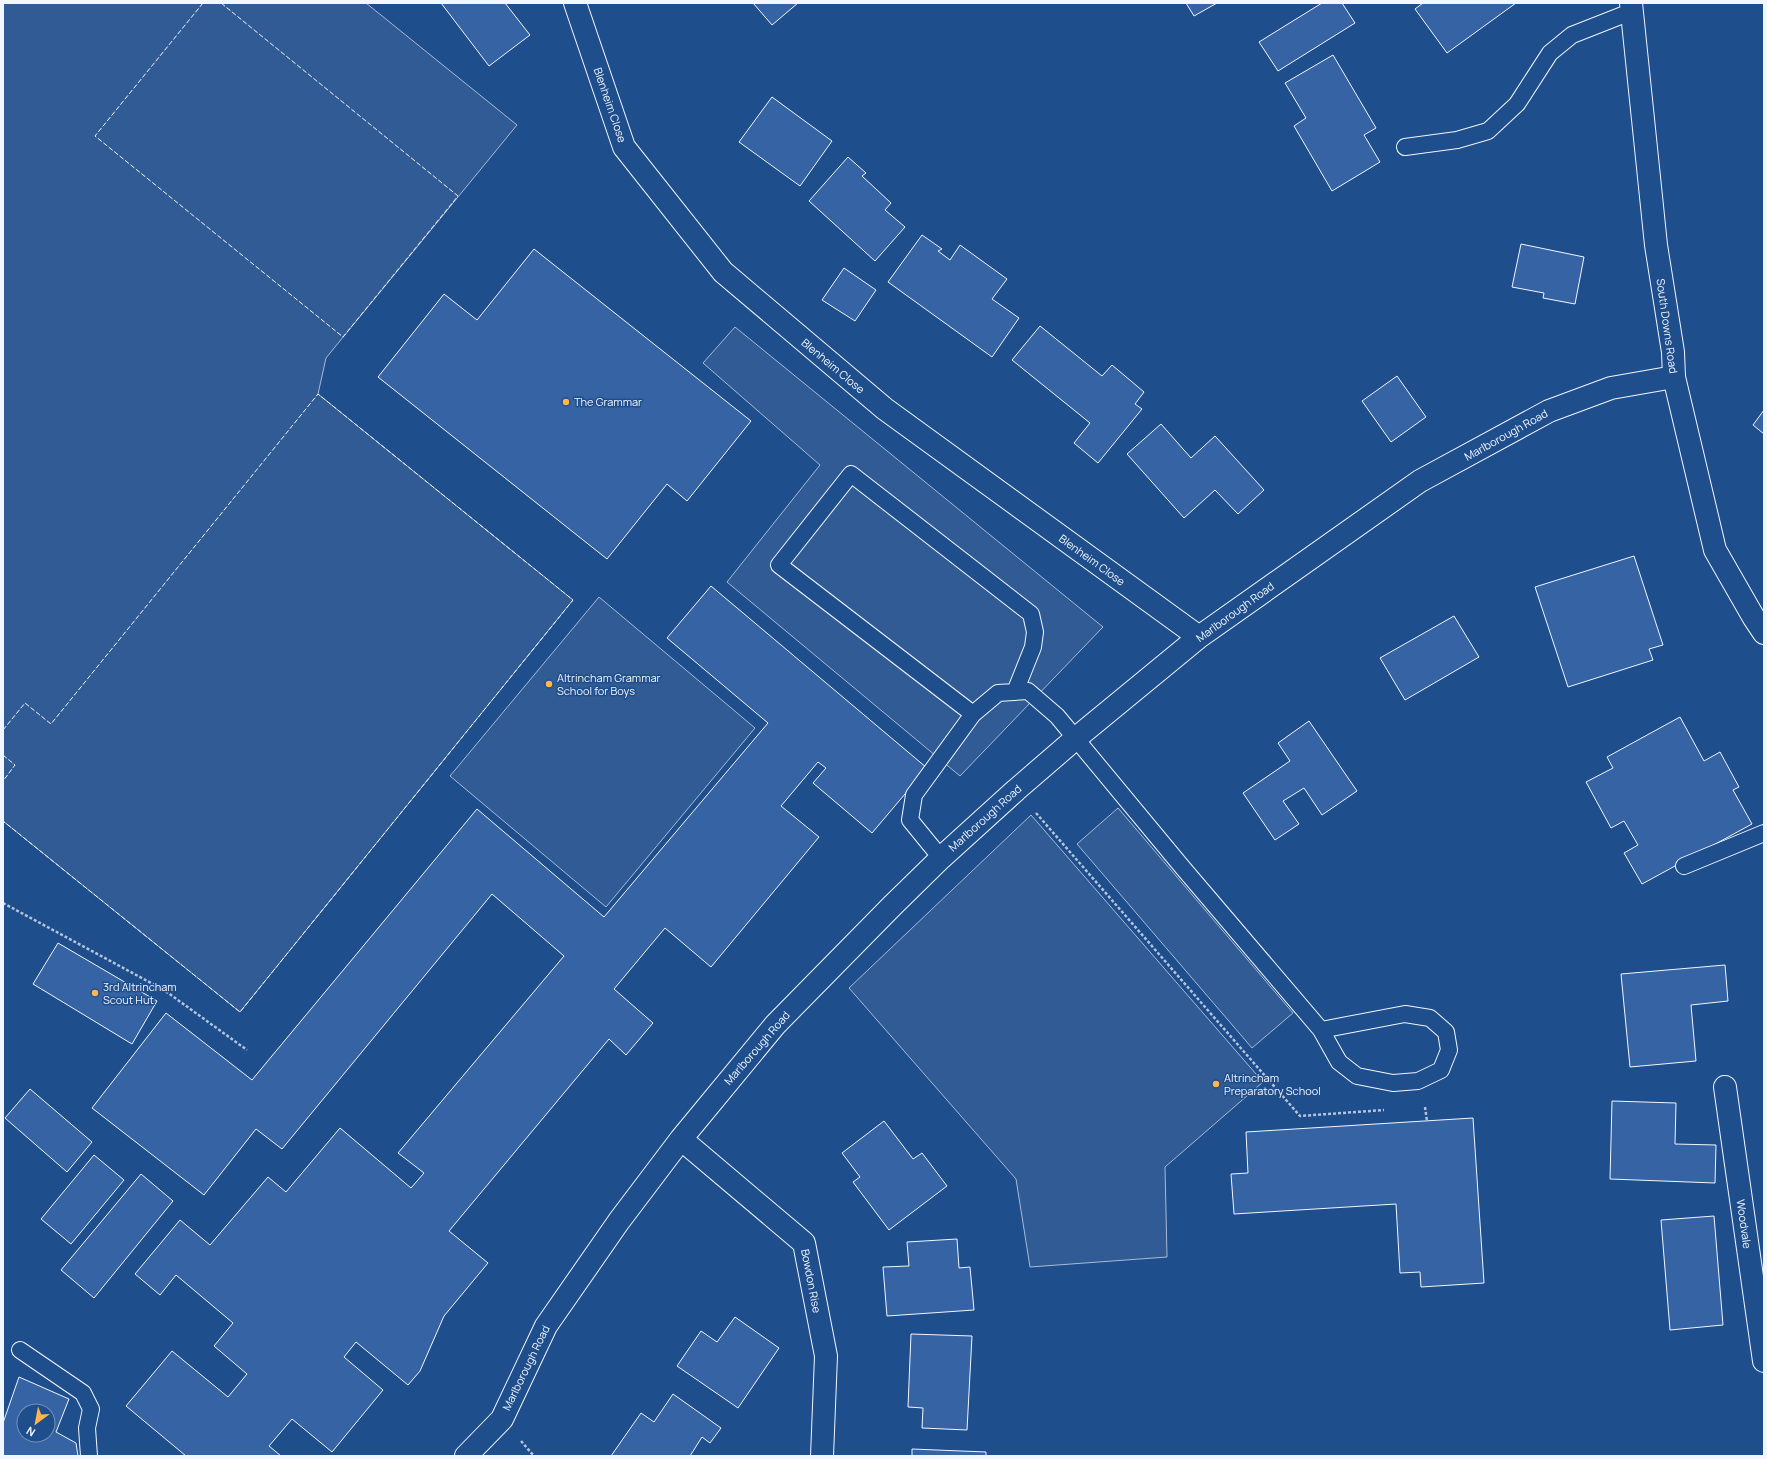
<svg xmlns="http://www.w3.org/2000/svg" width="1767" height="1459" viewBox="0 0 1767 1459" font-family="Manrope,sans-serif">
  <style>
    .built { fill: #305b95; stroke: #a8bbd7 }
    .building { fill: #3563a3; stroke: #f2f6ff; fill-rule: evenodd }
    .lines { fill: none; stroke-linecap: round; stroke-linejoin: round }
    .lane-casing { stroke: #f2f6ff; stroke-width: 18 }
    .street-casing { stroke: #f2f6ff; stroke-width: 24 }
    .secondary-casing { stroke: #f2f6ff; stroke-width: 24 }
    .path { stroke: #b3c4dc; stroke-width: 2.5; stroke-dasharray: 3 2; stroke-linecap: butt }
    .lane { stroke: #1f4e8c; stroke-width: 16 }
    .street { stroke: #1f4e8c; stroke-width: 22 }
    .secondary { stroke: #1f4e8c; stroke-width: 22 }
    .fence { stroke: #f2f6ff; stroke-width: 1; stroke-dasharray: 5 2; stroke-linecap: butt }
    .poi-dot { fill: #ffb74d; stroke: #1f4e8c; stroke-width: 1.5 }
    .labels { text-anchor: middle; stroke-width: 3; stroke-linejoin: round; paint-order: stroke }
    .street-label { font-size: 11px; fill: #f2f6ff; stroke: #1f4e8c }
    .poi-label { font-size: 11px; fill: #f2f6ff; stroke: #1f4e8c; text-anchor: start }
  </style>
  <rect width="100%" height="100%" fill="#1f4e8c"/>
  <path class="built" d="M 3,3 L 366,3 L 517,125 L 326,358 L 318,394 L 573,600 L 240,1012 L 3,821 Z
    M 735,327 L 1103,627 L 960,776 L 727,582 L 820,465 L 703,363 Z
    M 599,597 L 755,728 L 606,907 L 450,776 Z
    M 1118,808 L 1293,1013 L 1252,1048 L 1077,844 Z
    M 1031,815 L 1263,1082 L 1165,1167 L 1167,1257 L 1030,1267 L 1016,1179 L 849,988 Z"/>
  <path class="building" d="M 441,3 L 505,3 L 530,35 L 489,66 Z
    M 753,3 L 798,3 L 772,25 Z
    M 1186,3 L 1217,3 L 1194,16 Z
    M 1322,3 L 1342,3 L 1355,23 L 1278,71 L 1259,42 Z
    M 1423,3 L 1516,3 L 1447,53 L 1415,9 Z
    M 1333,55 L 1376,128 L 1364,135 L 1380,162 L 1332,191 L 1294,126 L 1306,118 L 1285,83 Z
    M 772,97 L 832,141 L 800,186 L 739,142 Z
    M 848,157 L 866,173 L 862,176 L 891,203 L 885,210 L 905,227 L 875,261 L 809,201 Z
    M 922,235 L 942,249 L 938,251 L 950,260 L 960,245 L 1007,279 L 992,299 L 1019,318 L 992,357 L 888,282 Z
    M 1521,244 L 1584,257 L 1575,304 L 1543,298 L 1544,293 L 1512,287 Z
    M 534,249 L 751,421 L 687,501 L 667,484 L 607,559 L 378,377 L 444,294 L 477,320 Z
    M 844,268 L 876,290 L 855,321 L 822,300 Z
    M 1040,326 L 1102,376 L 1112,365 L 1144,392 L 1135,404 L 1142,409 L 1098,463 L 1074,443 L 1090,423 L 1012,360 Z
    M 1397,376 L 1426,417 L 1391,442 L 1362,401 Z
    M 1764,410 L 1764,434 L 1753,425 Z
    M 1161,424 L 1191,458 L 1215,436 L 1264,490 L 1238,514 L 1215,490 L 1184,518 L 1127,454 Z
    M 1634,556 L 1663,645 L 1649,649 L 1653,660 L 1568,687 L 1535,587 Z
    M 711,586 L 927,768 L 872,833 L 813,783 L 826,768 L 818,762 L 781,806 L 819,837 L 711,967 L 665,928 L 614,989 L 653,1023 L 626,1055 L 609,1039 L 449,1231 L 488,1263 L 444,1316 L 420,1371 L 408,1385 L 356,1342 L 344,1357 L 383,1390 L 332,1452 L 292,1419 L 269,1446 L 281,1456 L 186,1456 L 126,1406 L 172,1351 L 228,1397 L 247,1374 L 214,1346 L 233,1323 L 176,1275 L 160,1295 L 135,1274 L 180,1220 L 210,1245 L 268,1177 L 286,1192 L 340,1128 L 411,1188 L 424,1173 L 398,1153 L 564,956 L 492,894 L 282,1149 L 256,1129 L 204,1195 L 92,1108 L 166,1013 L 252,1080 L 477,809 L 604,917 L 768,723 L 667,638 Z
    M 1454,616 L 1479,657 L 1405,700 L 1380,658 Z
    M 1680,717 L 1704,761 L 1720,752 L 1739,787 L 1733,790 L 1752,824 L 1642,884 L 1624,853 L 1638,845 L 1624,821 L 1611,828 L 1586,782 L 1613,768 L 1607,757 Z
    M 1309,721 L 1357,791 L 1322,815 L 1304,788 L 1283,801 L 1299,824 L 1275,840 L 1243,793 L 1290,761 L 1278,743 Z
    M 58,943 L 157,1001 L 132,1044 L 33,984 Z
    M 1725,965 L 1728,1001 L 1691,1005 L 1696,1061 L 1630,1067 L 1621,974 Z
    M 30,1089 L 92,1142 L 67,1172 L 5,1118 Z
    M 1612,1101 L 1676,1103 L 1675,1144 L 1716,1145 L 1715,1183 L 1610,1179 Z
    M 1473,1118 L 1484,1283 L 1421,1287 L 1420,1272 L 1400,1273 L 1396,1204 L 1234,1214 L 1231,1174 L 1248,1173 L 1246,1132 Z
    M 884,1121 L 913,1159 L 922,1153 L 947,1186 L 889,1230 L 853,1182 L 860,1177 L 842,1153 Z
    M 94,1155 L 124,1180 L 71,1244 L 41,1219 Z
    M 141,1174 L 173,1201 L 94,1298 L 61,1270 Z
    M 1714,1216 L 1723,1325 L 1670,1330 L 1661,1220 Z
    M 957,1239 L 959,1268 L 970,1267 L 974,1310 L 887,1316 L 883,1267 L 909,1266 L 907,1242 Z
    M 735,1317 L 779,1348 L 738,1408 L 677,1366 L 701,1331 L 717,1342 Z
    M 911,1334 L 972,1336 L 967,1430 L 922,1428 L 923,1408 L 908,1407 Z
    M 19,1377 L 69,1399 L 56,1432 L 76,1443 L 78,1456 L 3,1456 L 3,1423 ZM 24,1411 L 48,1411 L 48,1435 L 24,1435 Z
    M 673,1394 L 721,1428 L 710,1443 L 702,1437 L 690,1456 L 611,1456 L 641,1413 L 654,1422 Z
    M 912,1449 L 986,1452 L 986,1456 L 912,1456 Z"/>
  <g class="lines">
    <g class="lane-casing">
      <path id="lane" d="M 1405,147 L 1457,140 L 1488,131 L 1517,104 L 1550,53 L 1572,35 L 1633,11
        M 973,714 L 779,565 L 851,474 L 1031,614 L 1035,632 L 1033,647 L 1015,692
        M 941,858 L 910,820 L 914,795 L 973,714 L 998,693 L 1028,691 L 1057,716 L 1183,868 L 1321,1030 L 1339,1062 L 1357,1076 L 1393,1083 L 1418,1081 L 1441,1070 L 1449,1050 L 1446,1032 L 1430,1018 L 1405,1014 L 1321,1030
        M 1684,866 L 1764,833
        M 20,1350 L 83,1393 L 91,1409 L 87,1428 L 89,1456"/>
    </g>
    <g class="street-casing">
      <path id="street" d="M 575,3 L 624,147 L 723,272 L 885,409 L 1199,637
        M 1725,1087 L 1764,1361
        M 681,1139 L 804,1243 L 826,1356 L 822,1456
        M 466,1456 L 502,1419 L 546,1326 L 619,1221 L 681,1139 L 775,1025 L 892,906 L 941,858 L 1016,790 L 1075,739 L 1199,637 L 1420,481 L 1549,411 L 1611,388 L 1674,377"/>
    </g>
    <g class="secondary-casing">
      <path id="secondary" d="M 1631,3 L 1656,245 L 1673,352 L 1674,377 L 1715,550 L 1754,618 L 1764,633"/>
    </g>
    <path class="path" d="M 1036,813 L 1300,1116 L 1384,1110
      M 3,903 L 164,990 L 247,1050
      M 1425,1107 L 1427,1121
      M 521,1441 L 534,1456"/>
    <use href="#lane" class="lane"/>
    <use href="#street" class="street"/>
    <use href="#secondary" class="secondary"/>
    <path class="fence" d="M 203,3 L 95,136 L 343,337 L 458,196 L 221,3
      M 3,730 L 25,703 L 51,724 L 318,394 L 573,600 L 240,1012 L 3,821
      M 3,755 L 15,765 L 3,781"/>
  </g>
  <g class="poi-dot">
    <circle cx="566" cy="402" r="4"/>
    <circle cx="549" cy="684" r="4"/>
    <circle cx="95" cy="993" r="4"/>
    <circle cx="1216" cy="1084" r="4"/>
  </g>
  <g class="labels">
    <g class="street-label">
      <text transform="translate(610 105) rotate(71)" y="4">Blenheim Close</text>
      <text transform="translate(1667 326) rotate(82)" y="4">South Downs Road</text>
      <text transform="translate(833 366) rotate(40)" y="4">Blenheim Close</text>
      <text transform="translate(1506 435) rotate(-29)" y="4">Marlborough Road</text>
      <text transform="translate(1092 560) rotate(36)" y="4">Blenheim Close</text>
      <text transform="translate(1235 612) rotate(-36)" y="4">Marlborough Road</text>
      <text transform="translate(985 818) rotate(-42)" y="4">Marlborough Road</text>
      <text transform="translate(757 1048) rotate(-49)" y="4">Marlborough Road</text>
      <text transform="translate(1744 1224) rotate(82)" y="4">Woodvale</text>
      <text transform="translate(811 1281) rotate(79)" y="4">Bowdon Rise</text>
      <text transform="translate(526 1368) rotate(-64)" y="4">Marlborough Road</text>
    </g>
    <g class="poi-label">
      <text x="574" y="406">The Grammar</text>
      <text x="557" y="682">Altrincham Grammar<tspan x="557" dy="13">School for Boys</tspan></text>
      <text x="103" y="991">3rd Altrincham<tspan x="103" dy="13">Scout Hut</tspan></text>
      <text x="1224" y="1082">Altrincham<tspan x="1224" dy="13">Preparatory School</tspan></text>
    </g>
  </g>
  <rect width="1767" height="1459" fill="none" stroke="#f2f6ff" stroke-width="8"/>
  <g transform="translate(36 1423) rotate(212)"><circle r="19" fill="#1f4e8c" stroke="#7391ba"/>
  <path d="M0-3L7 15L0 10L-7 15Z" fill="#ffb74d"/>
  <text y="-6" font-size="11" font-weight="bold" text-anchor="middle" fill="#f2f6ff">N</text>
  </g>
</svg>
